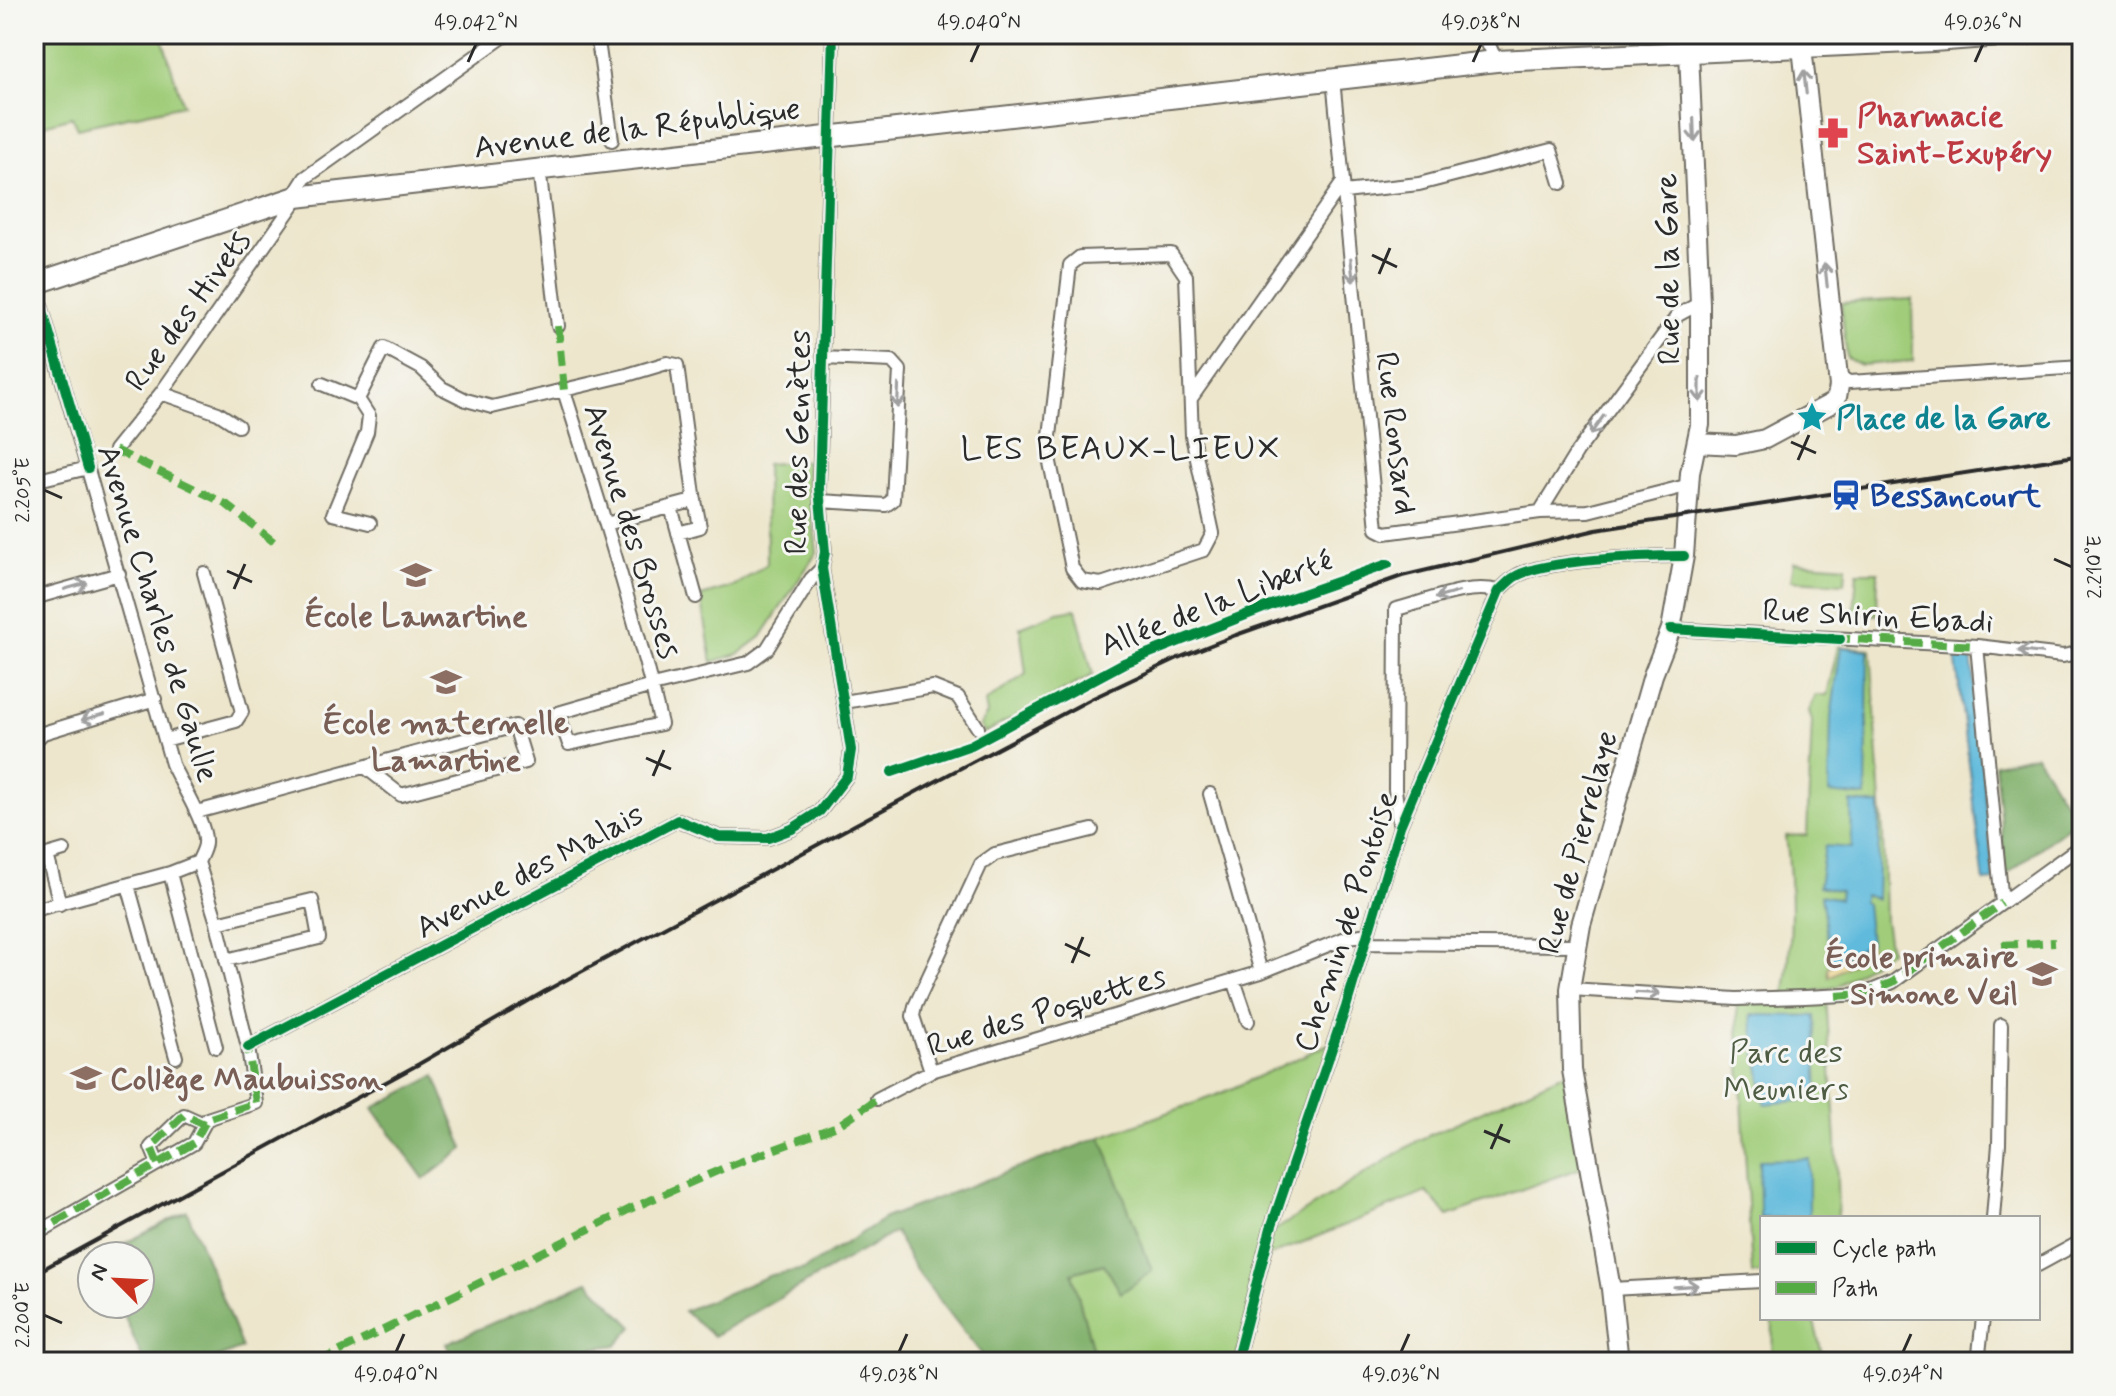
<svg xmlns="http://www.w3.org/2000/svg" width="2116" height="1396" viewBox="0 0 2116 1396" font-family="Mynerve,sans-serif">
  <style>
    .green { fill: #a1cd7a; stroke: #667c52; stroke-width: 2 }
    .forest { fill: #80b06a; stroke: #566e4a; stroke-width: 2 }
    .sand { fill: #eeda9e; stroke: #8c8264; stroke-width: 2 }
    .water { fill: #5ebadc; stroke: #447284; stroke-width: 2 }
    .lines { fill: none; stroke-linecap: round; stroke-linejoin: round }
    .minor-casing { stroke: #6f6c63; stroke-width: 16 }
    .tertiary-casing { stroke: #6f6c63; stroke-width: 20 }
    .secondary-casing { stroke: #6f6c63; stroke-width: 22 }
    .primary-casing { stroke: #6f6c63; stroke-width: 24 }
    .minor { stroke: #fff; stroke-width: 12 }
    .tertiary { stroke: #fff; stroke-width: 16 }
    .secondary { stroke: #fff; stroke-width: 18 }
    .primary { stroke: #fff; stroke-width: 20 }
    .rail { stroke: #2b2b2b; stroke-width: 4 }
    .quiet { stroke: #54ab44; stroke-width: 8; stroke-dasharray: 16 8; stroke-linecap: butt }
    .cycleway-casing { stroke: #f6f6f2; stroke-width: 15 }
    .cycleway { stroke: #00873e; stroke-width: 10 }
    .oneway { stroke: #a0a0a0 }
    .ticks { fill: none; stroke: #2b2b2b; stroke-width: 3 }
    .labels { text-anchor: middle; stroke-width: 6; stroke-linejoin: round; paint-order: stroke }
    .health-label { font-size: 32px; font-weight: bold; fill: #be3a42; stroke: #f6f6f2; text-anchor: start }
    .street-label { font-size: 32px; fill: #2b2b2b; stroke: #f6f6f2 }
    .culture-label { font-size: 32px; font-weight: bold; fill: #0d838f; stroke: #f6f6f2; text-anchor: start }
    .transit-label { font-size: 32px; font-weight: bold; fill: #164399; stroke: #f6f6f2; text-anchor: start }
    .education-label { font-size: 32px; font-weight: bold; fill: #785e54; stroke: #f6f6f2 }
    .park-label { font-size: 32px; fill: #4e5c43; stroke: #f6f6f2 }
    .neighbourhood-label { font-size: 34px; letter-spacing: 2px; fill: #2b2b2b; stroke: #f6f6f2 }
    .neatline { fill: none; stroke: #2b2b2b; stroke-width: 3 }
    .ticks-label { font-size: 20px; text-anchor: middle; fill: #2b2b2b }
  </style>
  <rect width="100%" height="100%" fill="#f6f6f2"/>
  <filter id="ink" filterUnits="userSpaceOnUse"><feTurbulence type="fractalNoise" baseFrequency=".0125" numOctaves="2"/><feDisplacementMap in="SourceGraphic" scale="16" xChannelSelector="R" yChannelSelector="G"/><feConvolveMatrix kernelMatrix="1 2 1 2 8 2 1 2 1" color-interpolation-filters="sRGB"/></filter>
  <filter id="wash" filterUnits="userSpaceOnUse"><feTurbulence type="fractalNoise" baseFrequency=".006" numOctaves="4" result="noise"/><feDisplacementMap in="SourceGraphic" scale="32" xChannelSelector="R" yChannelSelector="G"/><feGaussianBlur stdDeviation="1.8" result="paint"/><feColorMatrix in="noise" values="0 0 0 0 0 0 0 0 0 0 0 0 0 0 0 0 0 1.4 0 .05"/><feComposite in="paint" operator="in"/></filter>
  <g filter="url(#wash)">
    <rect width="100%" height="100%" fill="#ede6cc"/>
    <path class="green" d="M 34,34 L 161,34 L 183,105 L 77,128 L 72,117 L 34,128 Z
      M 1912,299 L 1913,361 L 1861,365 L 1847,358 L 1841,303 Z
      M 806,461 L 817,552 L 761,637 L 738,654 L 712,662 L 701,596 L 735,586 L 767,564 L 766,464 Z
      M 1794,562 L 1846,566 L 1845,583 L 1791,580 Z
      M 1857,572 L 1878,572 L 1877,615 L 1854,612 Z
      M 1076,609 L 1093,675 L 985,733 L 980,726 L 987,714 L 985,702 L 1026,674 L 1020,627 L 1058,612 Z
      M 1838,646 L 1871,649 L 1883,835 L 1885,921 L 1890,951 L 1836,987 L 1790,996 L 1826,997 L 1836,1141 L 1838,1218 L 1762,1218 L 1762,1274 L 1752,1274 L 1736,994 L 1784,997 C 1793,943 1793,890 1786,836 L 1807,835 L 1812,721 L 1809,711 L 1816,695 L 1827,695 Z
      M 1333,1042 L 1264,1237 L 1419,1140 L 1572,1070 L 1592,1164 L 1448,1216 L 1427,1192 L 1259,1260 L 1236,1362 L 1096,1362 L 1072,1273 L 1104,1264 L 1152,1271 L 1101,1137 L 1222,1093 Z
      M 1773,1318 L 1813,1318 L 1824,1362 L 1772,1362 Z"/>
    <path class="forest" d="M 2036,755 L 2076,820 L 2006,875 L 1995,764 Z
      M 435,1076 L 464,1149 L 424,1179 L 373,1108 Z
      M 1101,1137 L 1152,1271 L 1121,1293 L 1104,1264 L 1072,1273 L 1096,1362 L 988,1362 L 915,1269 L 895,1232 L 713,1336 L 684,1311 L 771,1275 L 805,1269 L 887,1217 Z
      M 187,1211 L 242,1348 L 206,1362 L 144,1362 L 119,1304 L 140,1304 L 140,1256 L 101,1256 Z
      M 588,1281 L 633,1327 L 617,1345 L 593,1348 L 576,1362 L 452,1362 L 447,1343 Z"/>
    <path class="sand" d="M 1870,943 L 1871,953 L 1829,977 L 1828,967 Z"/>
    <path class="water" d="M 1841,647 L 1868,650 L 1866,797 L 1829,793 L 1831,717 Z
      M 1955,654 L 1971,654 L 1994,881 L 1984,882 Z
      M 1851,802 L 1880,805 L 1877,899 L 1864,895 L 1862,902 L 1866,904 L 1870,943 L 1831,965 L 1821,895 L 1839,899 L 1840,891 L 1819,886 L 1825,846 L 1852,848 Z
      M 1751,1015 L 1815,1016 L 1818,1099 L 1765,1104 Z
      M 1809,1159 L 1809,1218 L 1762,1218 L 1761,1259 L 1759,1160 Z"/>
  </g>
  <g filter="url(#ink)">
    <g class="lines">
      <g class="minor-casing">
        <path id="minor" d="M 597,34 L 612,140
          M 1478,34 L 1490,47 L 1496,61
          M 1333,79 L 1377,529 L 1385,533 L 1540,512 L 1588,511 L 1690,485
          M 539,168 L 558,326
          M 1344,192 L 1419,184 L 1551,150 L 1561,183
          M 1171,254 L 1186,276 L 1192,436 L 1213,533 L 1204,550 L 1101,584 L 1082,581 L 1072,568 L 1048,453 L 1070,265 L 1080,257 Z
          M 1838,376 L 1849,382 L 2082,367
          M 322,384 L 358,399 L 384,348 L 421,368 L 442,388 L 466,400 L 492,407 L 627,375 L 667,363 L 677,365 L 694,495 L 689,502 L 606,524
          M 564,391 C 599,501 634,612 661,724 L 569,744 L 558,713 L 652,686 L 748,663 L 767,649 L 811,579 L 822,568
          M 161,393 L 218,413 L 238,426
          M 1192,397 L 1343,182
          M 358,399 L 369,416 L 367,432 L 333,514 L 370,523
          M 115,450 L 161,393 L 293,205 L 298,189 L 305,178 L 507,34
          M 34,481 L 88,468
          M 820,501 L 886,505 L 893,500 L 900,370 L 892,361 L 823,358
          M 671,507 L 696,597
          M 1540,512 L 1577,452 L 1678,315 L 1700,303
          M 678,533 L 700,527 L 694,495
          M 34,598 L 119,574
          M 1671,629 L 1977,646 L 2063,656 L 2082,652
          M 1977,646 L 2002,903
          M 844,702 L 933,687 L 958,697 L 978,728
          M 165,740 L 236,721 L 242,712 L 204,573
          M 34,742 L 43,733 L 155,699
          M 1210,794 L 1261,972
          M 197,812 L 515,726 L 526,762 L 401,795 L 365,767
          M 1399,823 L 1395,789 L 1396,609 C 1430,601 1464,583 1499,591
          M 170,873 L 216,1047
          M 128,885 L 176,1057
          M 60,904 L 47,855 L 64,850
          M 34,910 L 170,873 L 198,862
          M 217,923 L 312,900 L 319,938 L 226,960
          M 1365,943 L 1578,945
          M 1234,980 L 1248,1021
          M 1570,989 L 1736,999 L 1805,997 L 1864,994 L 1893,982 L 2082,845
          M 248,1047 L 678,820 L 719,837 L 768,838 L 792,829 L 820,811 L 847,776 L 851,750 L 822,568 L 825,552 L 819,488 L 833,34
          M 931,1071 L 913,1016 L 915,1006 L 981,864 L 995,854 L 1092,830
          M 877,1099 L 931,1071 L 1261,972 L 1348,937 L 1368,934
          M 158,1164 L 151,1147 L 184,1115 L 204,1124
          M 1993,1218 L 1999,1144 L 2001,1025
          M 34,1235 L 194,1143 L 207,1119 L 256,1103 L 248,1047 L 217,923 L 198,862 C 200,857 205,849 205,843 C 207,824 180,783 172,764 L 35,284
          M 2038,1265 L 2082,1241
          M 1611,1289 L 1762,1281
          M 1236,1362 L 1271,1228 L 1346,1007 L 1400,826 L 1499,591 C 1503,587 1508,582 1513,578 C 1540,559 1648,556 1684,556
          M 1978,1362 L 1983,1318"/>
      </g>
      <g class="tertiary-casing">
        <path id="tertiary" d="M 1684,34 L 1689,52"/>
      </g>
      <g class="secondary-casing">
        <path id="secondary" d="M 1697,443 L 1736,445 L 1765,439 L 1832,403 L 1837,397 L 1839,386 L 1802,47
          M 1619,1362 L 1611,1289 L 1572,1070 L 1570,989 L 1581,925 L 1653,675 L 1671,629 L 1684,556 L 1690,473 L 1700,425 L 1700,303 L 1689,52"/>
      </g>
      <g class="primary-casing">
        <path id="primary" d="M 34,284 L 296,197 L 1496,61 L 1933,41 L 2027,34"/>
      </g>
      <use href="#minor" class="minor"/>
      <use href="#tertiary" class="tertiary"/>
      <use href="#secondary" class="secondary"/>
      <use href="#primary" class="primary"/>
      <path class="rail" d="M 34,1274 L 419,1064 L 549,989 L 942,778 L 1091,699 L 1178,658 L 1236,635 L 1402,576 L 1596,530 L 2082,455"/>
      <path class="quiet" d="M 558,326 L 564,391
        M 2080,367 L 2079,343 L 2082,332
        M 115,450 L 226,504 L 279,546
        M 1834,638 L 1977,646
        M 2002,945 L 2055,942
        M 1836,996 L 1864,994 L 1893,982 L 2002,903
        M 158,1164 L 151,1147 L 184,1115 L 204,1124
        M 34,1235 L 194,1143 L 207,1119 L 256,1103 L 248,1047
        M 318,1362 L 630,1209 L 724,1168 L 837,1126 L 877,1099"/>
      <g class="cycleway-casing">
        <path id="cycleway" d="M 35,284 L 88,468
          M 1671,629 L 1840,639
          M 892,772 L 971,745 L 1124,663 L 1271,605 L 1388,564
          M 248,1047 L 678,820 L 719,837 L 768,838 L 792,829 L 820,811 L 847,776 L 851,750 L 822,568 L 825,552 L 819,488 L 833,34
          M 1236,1362 L 1271,1228 L 1346,1007 L 1400,826 L 1499,591 C 1503,587 1508,582 1513,578 C 1540,559 1648,556 1684,556"/>
      </g>
      <use href="#cycleway" class="cycleway"/>
    </g>
    <defs><path id="oneway-shaft" d="M-6 0H5M1.5-3L5.5 0L1.5 3" fill="none" stroke-width="1.6" stroke-linecap="round" stroke-linejoin="round" transform="scale(2)"/></defs>
    <g class="oneway">
      <use href="#oneway-shaft" transform="translate(1805 82) rotate(-96)"/>
      <use href="#oneway-shaft" transform="translate(1694 130) rotate(88)"/>
      <use href="#oneway-shaft" transform="translate(1352 270) rotate(84)"/>
      <use href="#oneway-shaft" transform="translate(1826 275) rotate(-96)"/>
      <use href="#oneway-shaft" transform="translate(1700 390) rotate(90)"/>
      <use href="#oneway-shaft" transform="translate(898 396) rotate(93)"/>
      <use href="#oneway-shaft" transform="translate(1597 425) rotate(126)"/>
      <use href="#oneway-shaft" transform="translate(76 586) rotate(-16)"/>
      <use href="#oneway-shaft" transform="translate(1447 595) rotate(164)"/>
      <use href="#oneway-shaft" transform="translate(2030 652) rotate(-174)"/>
      <use href="#oneway-shaft" transform="translate(93 717) rotate(164)"/>
      <use href="#oneway-shaft" transform="translate(1648 993) rotate(3)"/>
      <use href="#oneway-shaft" transform="translate(1686 1286) rotate(-4)"/>
    </g>
  </g>
  <path class="ticks" d="M 468,62 L 476,44M 971,62 L 979,44M 1473,62 L 1481,44M 1975,62 L 1983,44M 1372,255 L 1397,267M 1379,274 L 1390,248M 1791,442 L 1816,453M 1798,460 L 1809,435M 44,490 L 62,498M 2054,559 L 2072,567M 227,571 L 252,582M 234,589 L 245,564M 646,758 L 671,769M 653,776 L 664,750M 1065,944 L 1090,956M 1072,963 L 1083,937M 1484,1131 L 1510,1142M 1491,1149 L 1502,1124M 44,1315 L 62,1323M 396,1352 L 404,1334M 899,1352 L 907,1334M 1401,1352 L 1409,1334M 1903,1352 L 1911,1334"/>
  <defs>
    <g id="pharmacy-bare" transform="scale(2.4)"><path d="M-2-6h4v4h4v4h-4v4h-4v-4h-4v-4h4Z" fill="#e0444e" stroke="#f6f6f2" stroke-width="2.5" paint-order="stroke"/></g>
    <g id="sight-bare" transform="scale(2.4)"><path d="M0-6L1.8-2.2L6-1.7L2.9 1.2L3.7 5.4L0 3.3L-3.7 5.4L-2.9 1.2L-6-1.7L-1.8-2.2Z" fill="#0f9aa8" stroke="#f6f6f2" stroke-width="2.5" paint-order="stroke"/></g>
    <g id="station-bare" transform="scale(2.4)"><path d="M-3-6H3Q5-6 5-4V2Q5 4 3 4L4.5 6H3L1.5 4h-3L-3 6H-4.5L-3 4Q-5 4-5 2V-4Q-5-6-3-6ZM-3.5-4v3h7v-3ZM-3.5 1v1.5H-2V1ZM2 1v1.5H3.5V1Z" fill="#1a4fb4" stroke="#f6f6f2" stroke-width="2.5" paint-order="stroke"/></g>
    <g id="school-bare" transform="scale(2.4)"><path d="M0-5L7-2L0 1L-7-2ZM-4 1L0 2.5L4 1V4Q0 6-4 4Z" fill="#8d6e63" stroke="#f6f6f2" stroke-width="2.5" paint-order="stroke"/></g>
  </defs>
  <g fill-rule="evenodd">
    <use href="#pharmacy-bare" x="1833" y="133"/>
    <use href="#sight-bare" x="1812" y="417"/>
    <use href="#station-bare" x="1846" y="495"/>
    <use href="#school-bare" x="416" y="575"/>
    <use href="#school-bare" x="446" y="682"/>
    <use href="#school-bare" x="2042" y="974"/>
    <use href="#school-bare" x="86" y="1078"/>
  </g>
  <g class="labels">
    <g class="health-label">
      <text x="1857" y="126">Pharmacie<tspan x="1857" dy="37">Saint-Exupéry</tspan></text>
    </g>
    <g class="street-label">
      <text transform="translate(637 127) rotate(-7)" y="11">Avenue de la République</text>
      <text transform="translate(1667 269) rotate(-91)" y="11">Rue de la Gare</text>
      <text transform="translate(187 310) rotate(-54)" y="11">Rue des Hivets</text>
      <text transform="translate(1397 433) rotate(83)" y="11">Rue Ronsard</text>
      <text transform="translate(797 442) rotate(-89)" y="11">Rue des Genètes</text>
      <text transform="translate(633 531) rotate(73)" y="11">Avenue des Brosses</text>
      <text transform="translate(1216 602) rotate(-21)" y="11">Allée de la Liberté</text>
      <text transform="translate(159 613) rotate(73)" y="11">Avenue Charles de Gaulle</text>
      <text transform="translate(1878 615) rotate(3)" y="11">Rue Shirin Ebadi</text>
      <text transform="translate(1577 842) rotate(-75)" y="11">Rue de Pierrelaye</text>
      <text transform="translate(529 870) rotate(-28)" y="11">Avenue des Malais</text>
      <text transform="translate(1345 921) rotate(-72)" y="11">Chemin de Pontoise</text>
      <text transform="translate(1046 1010) rotate(-17)" y="11">Rue des Poquettes</text>
    </g>
    <g class="culture-label">
      <text x="1836" y="428">Place de la Gare</text>
    </g>
    <g class="transit-label">
      <text x="1870" y="506">Bessancourt</text>
    </g>
    <g class="education-label">
      <text x="416" y="626">École Lamartine</text>
      <text x="446" y="733">École maternelle<tspan x="446" dy="37">Lamartine</tspan></text>
      <text x="2018" y="967" text-anchor="end">École primaire<tspan x="2018" dy="37">Simone Veil</tspan></text>
      <text x="110" y="1089" text-anchor="start">Collège Maubuisson</text>
    </g>
    <g class="park-label">
      <text x="1786" y="1062">Parc des<tspan x="1786" dy="37">Meuniers</tspan></text>
    </g>
    <g class="neighbourhood-label">
      <text x="1121" y="459">LES BEAUX-LIEUX</text>
    </g>
  </g>
  <rect width="2116" height="1396" fill="none" stroke="#f6f6f2" stroke-width="88"/>
  <rect x="1760" y="1216" width="280" height="104" fill="#f6f6f2" stroke="#a5a5a2" stroke-width="2"/>
  <rect x="1776" y="1242" width="40" height="12" fill="#00873e" stroke="#a5a5a2" stroke-width="2"/>
  <text x="1832" y="1256" font-size="24" fill="#2b2b2b">Cycle path</text>
  <rect x="1776" y="1282" width="40" height="12" fill="#54ab44" stroke="#a5a5a2" stroke-width="2"/>
  <text x="1832" y="1296" font-size="24" fill="#2b2b2b">Path</text>
  <g transform="translate(116 1280) rotate(294)"><circle r="38" fill="#f6f6f2" stroke="#a5a5a2" stroke-width="2"/>
  <path d="M0-6L14 30L0 20L-14 30Z" fill="#c8321e"/>
  <text y="-12" font-size="22" font-weight="bold" text-anchor="middle" fill="#2b2b2b">N</text>
  </g>
  <rect x="44" y="44" width="2028" height="1308" class="neatline"/>
  <g class="ticks-label">
    <text x="476" y="29">49.042°N</text>
    <text x="979" y="29">49.040°N</text>
    <text x="1481" y="29">49.038°N</text>
    <text x="1983" y="29">49.036°N</text>
    <text transform="translate(22 490) rotate(-90)" y="7">2.205°E</text>
    <text transform="translate(2094 567) rotate(-90)" y="7">2.210°E</text>
    <text transform="translate(22 1315) rotate(-90)" y="7">2.200°E</text>
    <text x="396" y="1381">49.040°N</text>
    <text x="899" y="1381">49.038°N</text>
    <text x="1401" y="1381">49.036°N</text>
    <text x="1903" y="1381">49.034°N</text>
  </g>
</svg>
